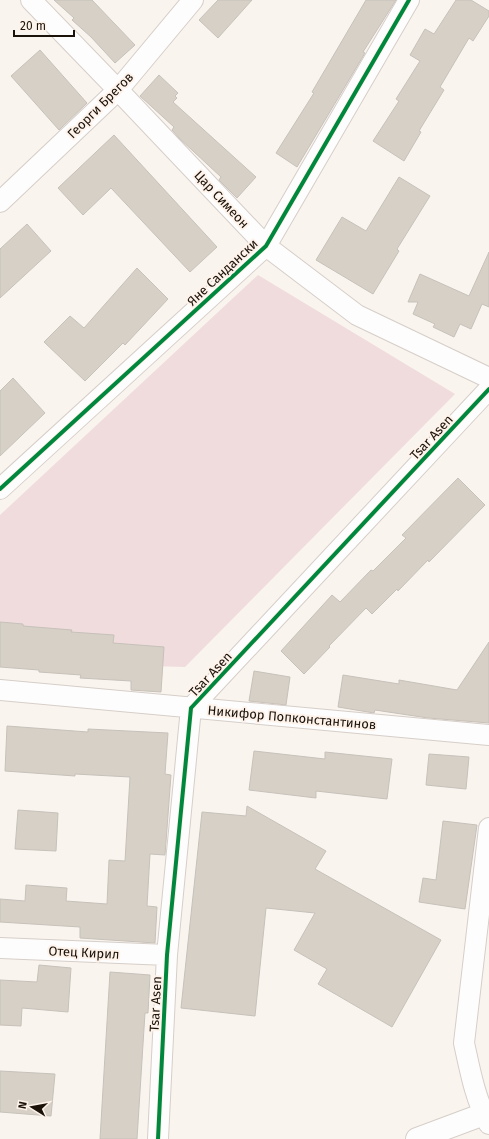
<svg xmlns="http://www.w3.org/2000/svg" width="489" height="1139" viewBox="0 0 489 1139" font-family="'Fira Sans',sans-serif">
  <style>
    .green { fill: #f0dcdc }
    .building { fill: #d7d0c6; stroke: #c6c1ba }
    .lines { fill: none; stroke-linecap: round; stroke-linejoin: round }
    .minor-casing { stroke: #d6cec8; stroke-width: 22 }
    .tertiary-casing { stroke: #d6cec8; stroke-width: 24 }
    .minor { stroke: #fefdfd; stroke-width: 20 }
    .tertiary { stroke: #fefdfd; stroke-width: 22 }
    .cycleway-casing { stroke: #fef3eb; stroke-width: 6 }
    .cycleway { stroke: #00873e; stroke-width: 4 }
    .labels { text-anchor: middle; stroke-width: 4; stroke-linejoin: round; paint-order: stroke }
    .street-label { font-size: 13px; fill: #1b120a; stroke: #fef3eb }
  </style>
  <rect width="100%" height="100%" fill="#faf4ef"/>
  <path class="green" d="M 258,275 L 455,394 L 185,667 L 0,662 L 0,515 Z"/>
  <path class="building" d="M 54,0 L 92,0 L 135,45 L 115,63 L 91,37 L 72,20 L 74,18 Z
    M 218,0 L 252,0 L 218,38 L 199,20 Z
    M 366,0 L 396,0 L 363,52 L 365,53 L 297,167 L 276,153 L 314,93 L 312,92 Z
    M 456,0 L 471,0 L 489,11 L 489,16 L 473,41 L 469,38 L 440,87 L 444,90 L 419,131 L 421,132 L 404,161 L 373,141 L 399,101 L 396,99 L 420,61 L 410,55 L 425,29 L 434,34 Z
    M 40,50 L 87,103 L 59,130 L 11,76 Z
    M 159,75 L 178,93 L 175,96 L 177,98 L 173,102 L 256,177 L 237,198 L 219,180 L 221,177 L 179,138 L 172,130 L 174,127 L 140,96 Z
    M 114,135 L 217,247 L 190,272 L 111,188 L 83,215 L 58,188 Z
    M 399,177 L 430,196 L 397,249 L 399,251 L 373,294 L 316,260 L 342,217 L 366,231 Z
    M 27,224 L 51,251 L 0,298 L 0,249 Z
    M 489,252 L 489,307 L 482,304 L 471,329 L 460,324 L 454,337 L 433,327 L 435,324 L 413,314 L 418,302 L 408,302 L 420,274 L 469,296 Z
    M 137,268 L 168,299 L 125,345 L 123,343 L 85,381 L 44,342 L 70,316 L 84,328 Z
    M 13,378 L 45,413 L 0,456 L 0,391 Z
    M 458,478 L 485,505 L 429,562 L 428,560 L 398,591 L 397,589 L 372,614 L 366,608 L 329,646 L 330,647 L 304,674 L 281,651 L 332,595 L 340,602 L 371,570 L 373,571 L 406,538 L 402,535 Z
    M 0,622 L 23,624 L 23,626 L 72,630 L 71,632 L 114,635 L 113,643 L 164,647 L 161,692 L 131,690 L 131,681 L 80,678 L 81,675 L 39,672 L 39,670 L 0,667 Z
    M 489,642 L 489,723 L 428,718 L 375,710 L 374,713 L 338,707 L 343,675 L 399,684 L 399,680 L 457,690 Z
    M 254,671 L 290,677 L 286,705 L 249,701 Z
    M 7,726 L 88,732 L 88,729 L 168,733 L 165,774 L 171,775 L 165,855 L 150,854 L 147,906 L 157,907 L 155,943 L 80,938 L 80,927 L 0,922 L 0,899 L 25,901 L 26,885 L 67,888 L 66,901 L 107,904 L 109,860 L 125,861 L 130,777 L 75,774 L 75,776 L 5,771 Z
    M 254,751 L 325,759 L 325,752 L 392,759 L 387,799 L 316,791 L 316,798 L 249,790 Z
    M 429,754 L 469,757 L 466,789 L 426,785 Z
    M 247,806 L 326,851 L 315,869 L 441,940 L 392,1027 L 318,984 L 327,969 L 294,950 L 315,913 L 266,908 L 255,1016 L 181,1008 L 202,812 L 246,816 Z
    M 18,810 L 58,813 L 56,851 L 15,849 Z
    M 443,821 L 477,825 L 465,909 L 419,902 L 423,878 L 436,880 Z
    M 39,965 L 71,968 L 68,1012 L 22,1008 L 21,1026 L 0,1025 L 0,980 L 37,982 Z
    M 110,972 L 150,975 L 148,1013 L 145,1013 L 137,1139 L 100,1139 Z
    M 0,1071 L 55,1074 L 51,1116 L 0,1112 Z"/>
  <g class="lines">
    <g class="minor-casing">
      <path id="minor" d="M 31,0 L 118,90 L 266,246 L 357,315 L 489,378
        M 0,202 L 118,90 L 193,0
        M 0,489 L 266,246 L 409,0
        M 0,690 L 489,735
        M 489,828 L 464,1043 C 470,1070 475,1099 489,1124
        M 0,948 L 167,955
        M 158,1139 L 167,955 L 191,708 L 489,389"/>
    </g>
    <g class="tertiary-casing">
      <path id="tertiary" d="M 417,1139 L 484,1114 L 489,1115"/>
    </g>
    <use href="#minor" class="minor"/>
    <use href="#tertiary" class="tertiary"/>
    <g class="cycleway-casing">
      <path id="cycleway" d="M 0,489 L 266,246 L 409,0
        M 158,1139 L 167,955 L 191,708 L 489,389"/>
    </g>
    <use href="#cycleway" class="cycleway"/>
  </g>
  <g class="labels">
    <g class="street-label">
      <text transform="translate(100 105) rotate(-45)" y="5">Георги Брегов</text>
      <text transform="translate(222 199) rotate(47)" y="5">Цар Симеон</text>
      <text transform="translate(222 272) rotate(-43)" y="5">Яне Сандански</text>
      <text transform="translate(431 437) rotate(-47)" y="5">Tsar Asen</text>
      <text transform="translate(210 674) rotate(-47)" y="5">Tsar Asen</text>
      <text transform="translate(292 717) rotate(5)" y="5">Никифор Попконстантинов</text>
      <text transform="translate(84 952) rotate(3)" y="5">Отец Кирил</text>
      <text transform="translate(155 1004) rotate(-87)" y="5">Tsar Asen</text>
    </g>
  </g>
  <g transform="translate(32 1107) rotate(281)" stroke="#fef3eb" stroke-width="3" paint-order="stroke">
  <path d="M0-3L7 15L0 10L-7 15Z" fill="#1b120a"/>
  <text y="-6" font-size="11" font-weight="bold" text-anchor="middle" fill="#1b120a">N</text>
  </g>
  <path d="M14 30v6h60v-6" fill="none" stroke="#1b120a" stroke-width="2"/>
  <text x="20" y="30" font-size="12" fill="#1b120a" stroke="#fef3eb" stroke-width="3" paint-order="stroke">20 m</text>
</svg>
